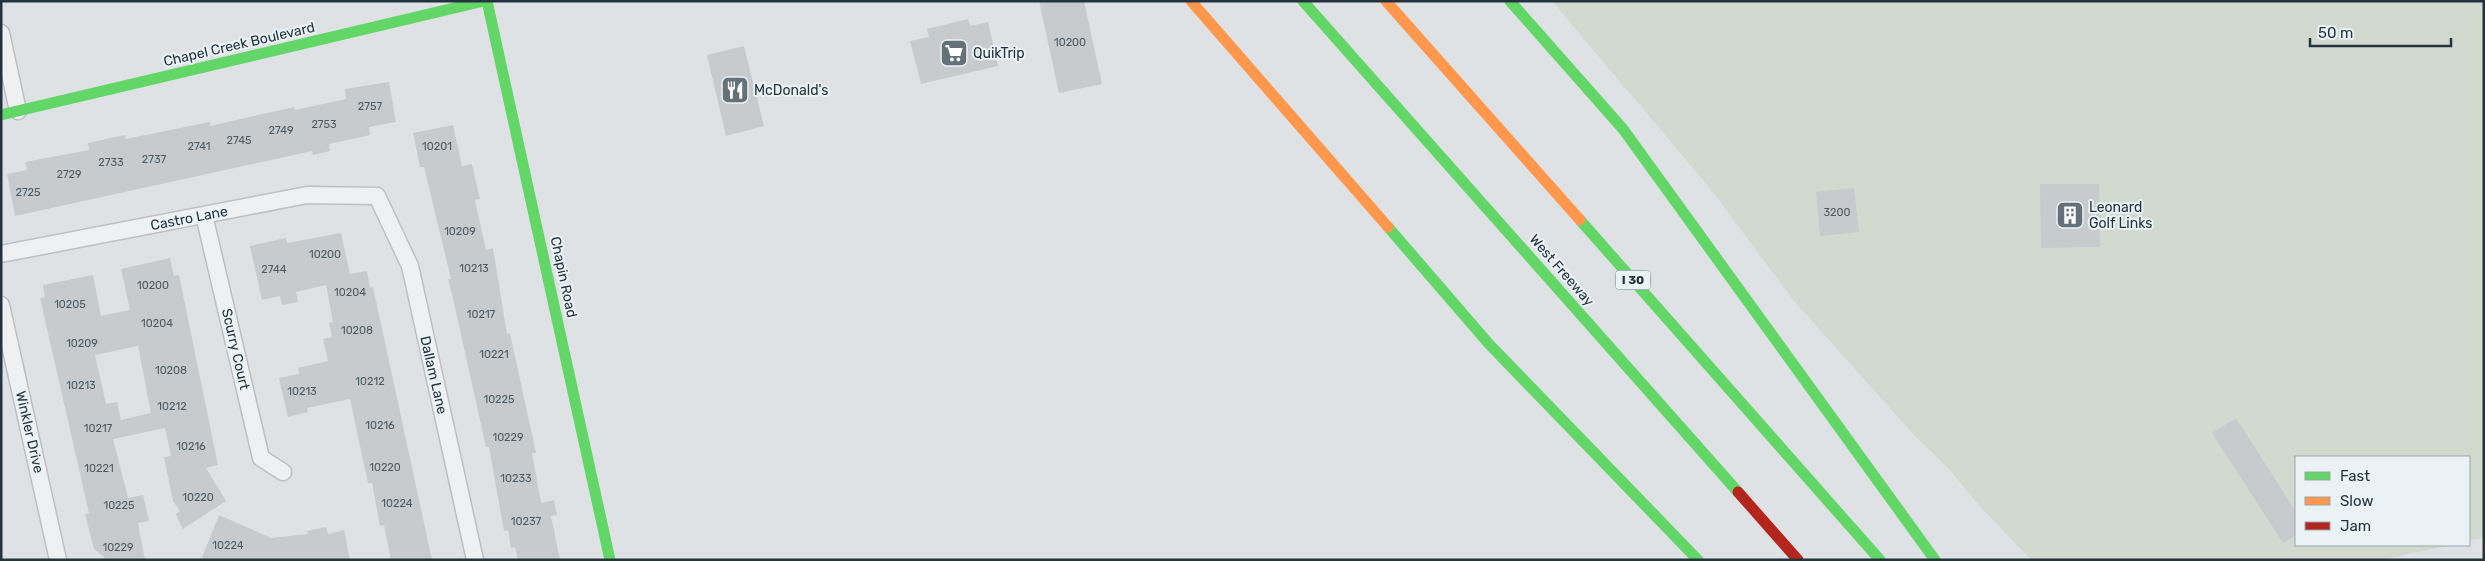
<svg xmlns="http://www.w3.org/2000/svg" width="2485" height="561" viewBox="0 0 2485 561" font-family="Rubik,sans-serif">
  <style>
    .green { fill: #d2d9ce }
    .building { fill: #c7cbcd; fill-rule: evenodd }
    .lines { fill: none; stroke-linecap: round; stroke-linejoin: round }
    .street-casing { stroke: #bdc0c3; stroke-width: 19 }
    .street { stroke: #eef0f2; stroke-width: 16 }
    .fast { stroke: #63d668; stroke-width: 11 }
    .slow { stroke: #ff974d; stroke-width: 11 }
    .jam { stroke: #b3261e; stroke-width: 11 }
    .labels { text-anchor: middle; stroke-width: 4; stroke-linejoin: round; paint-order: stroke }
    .number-label { font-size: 11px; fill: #4e5a63 }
    .shield { fill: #ebf2f5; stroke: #606d76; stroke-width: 1 }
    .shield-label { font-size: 12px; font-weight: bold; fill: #24343f }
    .street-label { font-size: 14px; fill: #24343f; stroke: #ebf2f5 }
    .poi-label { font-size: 14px; fill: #24343f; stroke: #ebf2f5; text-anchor: start }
  </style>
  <rect width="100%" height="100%" fill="#dfe2e5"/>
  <path class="green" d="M 1552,1 L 2484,1 L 2484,538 L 2469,541 L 2469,457 L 2296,457 L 2296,545 L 2452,545 L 2380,560 L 2031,560 L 1976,502 L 1949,469 L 1914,435 L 1794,301 L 1713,192 Z"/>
  <path class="building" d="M 1039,1 L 1084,1 L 1102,84 L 1059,93 Z
    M 968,19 L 970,26 L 988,22 L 998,66 L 921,84 L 910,41 L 929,37 L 927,29 Z
    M 744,46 L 764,126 L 726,136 L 707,55 Z
    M 389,82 L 396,122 L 369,127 L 370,135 L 329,144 L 330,151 L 313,155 L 312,151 L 15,216 L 7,174 L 27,170 L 25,162 L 89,150 L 88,143 L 125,135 L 126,139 L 210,122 L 210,126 L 294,107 L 295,110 L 346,99 L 345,89 Z
    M 453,125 L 462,166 L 472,164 L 480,199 L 475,200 L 486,250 L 493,248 L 507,334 L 510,333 L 511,338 L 536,453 L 532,453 L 541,503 L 554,500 L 557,515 L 551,516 L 560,560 L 518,560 L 515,547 L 511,548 L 508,530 L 504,531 L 489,447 L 486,447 L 452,294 L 448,279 L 451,279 L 424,167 L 420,167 L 413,133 Z
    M 2040,184 L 2099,184 L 2100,247 L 2041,248 Z
    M 1854,188 L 1859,232 L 1820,236 L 1816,192 Z
    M 341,233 L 350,274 L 367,271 L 370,288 L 373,287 L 432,560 L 391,560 L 384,525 L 380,526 L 372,483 L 368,483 L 350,399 L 307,408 L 308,412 L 288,417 L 279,378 L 299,374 L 298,368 L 328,361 L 323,339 L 332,337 L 329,323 L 333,322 L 326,285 L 296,292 L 298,302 L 282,305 L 280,296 L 262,300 L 250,246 L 286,238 L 287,243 Z
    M 170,258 L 174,276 L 179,275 L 218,465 L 206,468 L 226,501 L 183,529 L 178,520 L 176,514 L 180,511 L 173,501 L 164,457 L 171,456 L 165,428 L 113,439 L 128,498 L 143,495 L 149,521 L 138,523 L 145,560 L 105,560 L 104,557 L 94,549 L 85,514 L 89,513 L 40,298 L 45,297 L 43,285 L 93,275 L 101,316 L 130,310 L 121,269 ZM 138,346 L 151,413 L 121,420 L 117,402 L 106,404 L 95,355 Z
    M 2236,418 L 2296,512 L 2296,535 L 2283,543 L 2212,433 Z
    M 219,515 L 271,538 L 308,534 L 307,531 L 326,527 L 328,534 L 344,530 L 350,560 L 201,560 Z"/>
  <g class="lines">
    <g class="street-casing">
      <path id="street" d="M 1,33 L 18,111
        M 204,215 L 261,458 L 283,472
        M 1,254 L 307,195 L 377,196 L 410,266 L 475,560
        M 1,305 L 58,560"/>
    </g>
    <use href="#street" class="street"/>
    <path class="fast" d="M 487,1 L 610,560
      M 1303,1 L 1738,492
      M 1510,1 L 1623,129 L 1935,560
      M 1,115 L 484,1
      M 1580,220 L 1880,560
      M 1388,227 L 1489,344 L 1698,560"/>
    <path class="slow" d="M 1191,1 L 1388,227
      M 1386,1 L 1580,220"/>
    <path class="jam" d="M 1738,492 L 1798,560"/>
  </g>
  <defs>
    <g id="supermarket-square" transform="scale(1.4375)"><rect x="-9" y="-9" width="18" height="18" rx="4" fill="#657179" stroke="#ebf2f5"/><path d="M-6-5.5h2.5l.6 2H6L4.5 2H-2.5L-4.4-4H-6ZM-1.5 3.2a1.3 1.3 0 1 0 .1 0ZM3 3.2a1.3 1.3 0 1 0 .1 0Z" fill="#fff"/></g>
    <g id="restaurant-square" transform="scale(1.4375)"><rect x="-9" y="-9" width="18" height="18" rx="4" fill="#657179" stroke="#ebf2f5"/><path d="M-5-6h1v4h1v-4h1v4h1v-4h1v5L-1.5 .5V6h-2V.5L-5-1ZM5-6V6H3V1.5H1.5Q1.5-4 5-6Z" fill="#fff"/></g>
    <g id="building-square" transform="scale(1.4375)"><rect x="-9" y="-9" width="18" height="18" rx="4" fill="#657179" stroke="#ebf2f5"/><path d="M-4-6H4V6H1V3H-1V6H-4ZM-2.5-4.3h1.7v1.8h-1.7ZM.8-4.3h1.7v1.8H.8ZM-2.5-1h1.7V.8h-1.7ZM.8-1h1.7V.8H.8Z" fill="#fff"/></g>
  </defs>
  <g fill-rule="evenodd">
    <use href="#supermarket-square" x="954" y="53"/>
    <use href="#restaurant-square" x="735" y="90"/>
    <use href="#building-square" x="2070" y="215"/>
  </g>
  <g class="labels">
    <g class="number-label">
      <text x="1070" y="46">10200</text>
      <text x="370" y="110">2757</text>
      <text x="324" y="128">2753</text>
      <text x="281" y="134">2749</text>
      <text x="239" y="144">2745</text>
      <text x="199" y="150">2741</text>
      <text x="437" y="150">10201</text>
      <text x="154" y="163">2737</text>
      <text x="111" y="166">2733</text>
      <text x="69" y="178">2729</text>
      <text x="28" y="196">2725</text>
      <text x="1837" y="216">3200</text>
      <text x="460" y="235">10209</text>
      <text x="325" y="258">10200</text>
      <text x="474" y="272">10213</text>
      <text x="274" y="273">2744</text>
      <text x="153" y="289">10200</text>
      <text x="350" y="296">10204</text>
      <text x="70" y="308">10205</text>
      <text x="481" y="318">10217</text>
      <text x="157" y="327">10204</text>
      <text x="357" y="334">10208</text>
      <text x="82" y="347">10209</text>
      <text x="494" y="358">10221</text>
      <text x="171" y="374">10208</text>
      <text x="370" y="385">10212</text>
      <text x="81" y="389">10213</text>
      <text x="302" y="395">10213</text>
      <text x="499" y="403">10225</text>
      <text x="172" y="410">10212</text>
      <text x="380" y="429">10216</text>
      <text x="98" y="432">10217</text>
      <text x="508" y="441">10229</text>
      <text x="191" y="450">10216</text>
      <text x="385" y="471">10220</text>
      <text x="99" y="472">10221</text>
      <text x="516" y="482">10233</text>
      <text x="198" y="501">10220</text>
      <text x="397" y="507">10224</text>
      <text x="119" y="509">10225</text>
      <text x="526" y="525">10237</text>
      <text x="228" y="549">10224</text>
      <text x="118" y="551">10229</text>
    </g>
    <rect class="shield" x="1615.5" y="270.5" width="35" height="19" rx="4"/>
    <g class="shield-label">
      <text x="1633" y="284">I 30</text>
    </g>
    <g class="street-label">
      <text transform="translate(239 44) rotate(-13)" y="5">Chapel Creek Boulevard</text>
      <text transform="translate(189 218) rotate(-11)" y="5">Castro Lane</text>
      <text transform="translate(1562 270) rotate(49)" y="5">West Freeway</text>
      <text transform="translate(564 277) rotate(78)" y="5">Chapin Road</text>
      <text transform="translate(236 349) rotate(77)" y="5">Scurry Court</text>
      <text transform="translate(434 375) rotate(77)" y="5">Dallam Lane</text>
      <text transform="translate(30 432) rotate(77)" y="5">Winkler Drive</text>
    </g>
    <g class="poi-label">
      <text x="973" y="58">QuikTrip</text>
      <text x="754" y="95">McDonald's</text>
      <text x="2089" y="212">Leonard<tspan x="2089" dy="16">Golf Links</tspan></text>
    </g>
  </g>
  <rect width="2485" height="561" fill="none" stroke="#24343f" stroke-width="5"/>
  <rect x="2295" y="456" width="175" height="90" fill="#ebf2f5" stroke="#9ba6ac"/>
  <rect x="2305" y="472" width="25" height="8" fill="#63d668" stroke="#9ba6ac"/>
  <text x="2340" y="481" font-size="15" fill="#24343f">Fast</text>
  <rect x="2305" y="497" width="25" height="8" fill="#ff974d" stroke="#9ba6ac"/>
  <text x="2340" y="506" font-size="15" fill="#24343f">Slow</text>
  <rect x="2305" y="522" width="25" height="8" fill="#b3261e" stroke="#9ba6ac"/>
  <text x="2340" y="531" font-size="15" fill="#24343f">Jam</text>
  <path d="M2310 38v8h141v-8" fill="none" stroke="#24343f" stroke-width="2.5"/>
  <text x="2318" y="38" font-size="15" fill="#24343f" stroke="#ebf2f5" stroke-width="4" paint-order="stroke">50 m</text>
</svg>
